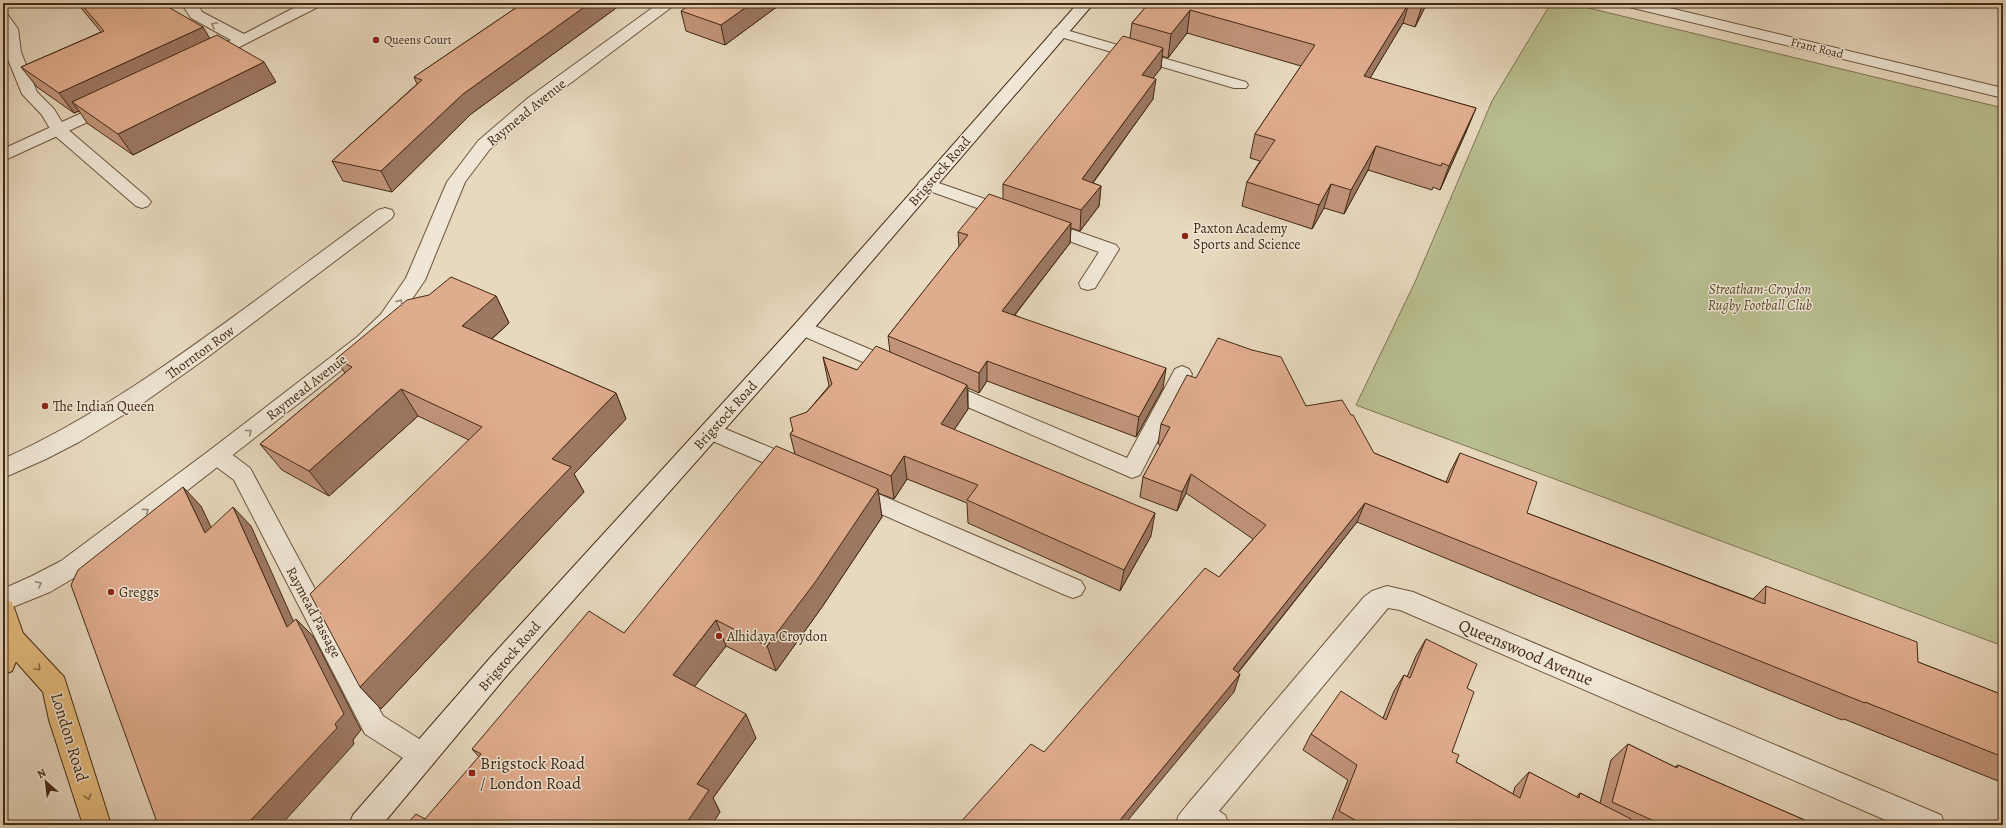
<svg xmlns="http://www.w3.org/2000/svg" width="2006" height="828" viewBox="0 0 2006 828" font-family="Alegreya,serif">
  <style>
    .green { fill: #b8be8f; stroke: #7e7452 }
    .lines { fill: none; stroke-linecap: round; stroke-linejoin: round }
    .lane-casing { stroke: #6c563e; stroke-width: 2 }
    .street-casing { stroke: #6c563e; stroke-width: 2 }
    .secondary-casing { stroke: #432a14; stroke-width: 2 }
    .primary-casing { stroke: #432a14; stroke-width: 2 }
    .highway-casing { stroke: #432a14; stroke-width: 2 }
    .lane { fill: #efe6d5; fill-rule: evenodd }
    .street { fill: #efe6d5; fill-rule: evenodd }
    .secondary { fill: #efe6d5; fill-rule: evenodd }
    .primary { fill: #e4bc7f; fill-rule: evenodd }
    .highway { fill: #e4bc7f; fill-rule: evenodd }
    .wall { fill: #c1947a; stroke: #432a14 }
    .shaded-wall { fill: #9d7863; stroke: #432a14 }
    .building { fill: #e0ac8e; stroke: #432a14 }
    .oneway { stroke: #998874 }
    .oneway2 { stroke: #8b6c44 }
    .poi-dot { fill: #8f2418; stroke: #efe6d5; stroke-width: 1.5 }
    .labels { text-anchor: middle; stroke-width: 3; stroke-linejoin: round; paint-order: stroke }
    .far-poi-label { font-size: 12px; fill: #432a14; stroke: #efe6d5; text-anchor: start }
    .far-street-label { font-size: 12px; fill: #432a14; stroke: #efe6d5 }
    .street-label { font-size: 14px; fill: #432a14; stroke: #efe6d5 }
    .poi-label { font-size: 14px; fill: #432a14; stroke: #efe6d5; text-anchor: start }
    .park-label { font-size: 14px; font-style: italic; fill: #5a482d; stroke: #efe6d5 }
    .near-street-label { font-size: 17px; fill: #432a14; stroke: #efe6d5 }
    .near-poi-label { font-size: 17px; fill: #432a14; stroke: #efe6d5; text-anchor: start }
  </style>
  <rect width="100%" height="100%" fill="#e7d8be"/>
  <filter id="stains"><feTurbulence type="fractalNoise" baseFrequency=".005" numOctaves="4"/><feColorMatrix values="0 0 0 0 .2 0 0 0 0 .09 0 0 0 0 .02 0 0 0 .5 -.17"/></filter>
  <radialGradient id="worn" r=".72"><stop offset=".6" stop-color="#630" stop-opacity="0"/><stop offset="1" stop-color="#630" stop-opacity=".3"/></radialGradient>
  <path class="green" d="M 1551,3 L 1568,3 L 2003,108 L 2003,646 L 1356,405 L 1415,282 L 1492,101 Z"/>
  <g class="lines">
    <g class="lane-casing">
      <path id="lane" d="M 3,14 L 8,15 L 18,29 L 21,52 L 37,92 L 54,109 L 65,127 L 148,198 L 151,202 L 148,206 L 142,208 L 136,206 L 53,134 L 42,115 L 22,94 L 5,52 Z
        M 1059,28 L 1246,82 L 1248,85 L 1246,88 L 1234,88 L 1054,35 L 1052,32 L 1054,29 Z
        M 927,179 L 1014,209 L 1017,213 L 1014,217 L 1008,219 L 921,188 L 918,184 L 921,180 Z
        M 1045,220 L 1116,245 L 1119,249 L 1095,288 L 1088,290 L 1081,288 L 1079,283 L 1099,252 L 1039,230 L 1036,226 L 1039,222 Z
        M 803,321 L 900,362 L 903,367 L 900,372 L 893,374 L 886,372 L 796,333 L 793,328 L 796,323 Z
        M 1182,366 L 1189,369 L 1192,374 L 1140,475 L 1132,478 L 935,393 L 932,388 L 935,383 L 942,380 L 949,383 L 1127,458 L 1175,369 Z
        M 711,423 L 803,461 L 806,467 L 803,473 L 795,476 L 703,437 L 700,431 L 703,425 Z
        M 218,447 L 226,450 L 250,468 L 383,716 L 432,747 L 436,756 L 432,765 L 423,769 L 414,765 L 365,734 L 234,480 L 210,462 L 207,456 L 210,450 Z
        M 855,484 L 1081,581 L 1085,588 L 1081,595 L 1073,598 L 1065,595 L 847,499 L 844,493 L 847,487 Z"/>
    </g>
    <g class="street-casing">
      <path id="street" d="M 181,3 L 197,3 L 202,12 L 244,34 L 303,3 L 323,3 L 320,6 L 208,63 L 202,61 L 200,58 L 202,55 L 231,40 L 191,18 Z
        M 659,3 L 677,3 L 540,106 L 490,149 L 465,182 L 425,280 L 395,324 L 371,347 L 79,575 L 50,592 L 3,611 L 3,589 L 32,576 L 61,561 L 210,450 L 357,337 L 381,314 L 406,278 L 447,182 L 478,141 L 528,98 Z
        M 1622,3 L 1649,3 L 2003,88 L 2003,98 L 1625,6 Z
        M 110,100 L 116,101 L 118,105 L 116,109 L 3,161 L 3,149 Z
        M 385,208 L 392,210 L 394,214 L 392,218 L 205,359 L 143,403 L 79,442 L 46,459 L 3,478 L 3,459 C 96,417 177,358 259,298 C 299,268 339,239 378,210 Z
        M 1387,586 L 1413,592 L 1941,815 L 1945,825 L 1897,825 L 1400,610 L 1388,608 L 1219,811 L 1225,815 L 1229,825 L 1175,825 L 1179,815 L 1187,805 L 1364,597 L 1372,591 Z"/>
    </g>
    <g class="secondary-casing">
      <path id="secondary" d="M 1078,3 L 1094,3 L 810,333 L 508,674 L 382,825 L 349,825 L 353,815 L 490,658 L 796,323 Z"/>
    </g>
    <g class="primary-casing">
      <path id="primary" d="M 12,627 L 21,631 L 64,677 L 111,825 L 83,825 L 49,720 L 43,692 L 3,647 L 3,631 Z"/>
    </g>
    <g class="highway-casing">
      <path id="highway" d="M 3,599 L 12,602 L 25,639 L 12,671 L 3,675 Z"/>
    </g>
    <use href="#lane" class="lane"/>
    <use href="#street" class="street"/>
    <use href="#secondary" class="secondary"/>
    <use href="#primary" class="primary"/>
    <use href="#highway" class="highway"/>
  </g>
  <path class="wall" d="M 77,3 L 156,3 L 159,6 L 210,38 L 276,82 L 133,155 L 87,123 L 79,111 L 74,113 L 37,87 L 21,67 L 101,32 Z
    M 523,3 L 623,3 L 471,114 L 392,192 L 343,181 L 332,161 L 417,84 L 414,77 Z
    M 782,3 L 725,45 L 686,31 L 681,11 Z
    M 1149,3 L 1427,3 L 1415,27 L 1403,23 L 1370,78 L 1476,108 L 1466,132 L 1440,190 L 1433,187 L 1432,190 L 1368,170 L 1344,214 L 1324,208 L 1312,229 L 1242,206 L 1247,182 L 1260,161 L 1250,158 L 1255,134 L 1301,66 L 1187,33 L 1168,58 L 1162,56 L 1161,68 L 1153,78 L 1153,99 L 1093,183 L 1101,186 L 1099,206 L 1080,231 L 1071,228 L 1070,243 L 1015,315 L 1163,388 L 1136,437 L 987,381 L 979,393 L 968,388 L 968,409 L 954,430 L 1151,536 L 1120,591 L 968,523 L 967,503 L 907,479 L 894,499 L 878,493 L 882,517 L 822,607 L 776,671 L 726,646 L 694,687 L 756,738 L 713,798 L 720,812 L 479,757 L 472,749 L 624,633 L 795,454 L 790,434 L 807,412 L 829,386 L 828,381 L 823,357 L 857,370 L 890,352 L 888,336 L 959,247 L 958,232 L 1003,199 L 1003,184 L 1130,38 L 1132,23 Z
    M 496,296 L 509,323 L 492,339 L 616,393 L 626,419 L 574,474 L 584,492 L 381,709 L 360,687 L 469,440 L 418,416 L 329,496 L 282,470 L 260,444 L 345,373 L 336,359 Z
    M 1196,378 L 1306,406 L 1374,453 L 1446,482 L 1450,472 L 1460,453 L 1527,513 L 1753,599 L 1766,586 L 1918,662 L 2003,695 L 2003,783 L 1844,719 L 1842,720 L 1357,522 L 1238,673 L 1234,692 L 1044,752 L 1219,577 L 1253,539 L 1186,493 L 1177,511 L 1140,497 L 1143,477 L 1161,445 L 1158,444 L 1161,424 Z
    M 1426,639 L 1467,688 L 1452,752 L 1456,762 L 1513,794 L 1515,787 L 1529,772 L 1576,797 L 1580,793 L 1600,803 L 1611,760 L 1628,744 L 1675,767 L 1678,765 L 1816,825 L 1330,825 L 1348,780 L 1303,750 L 1311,734 L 1383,718 L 1394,691 L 1404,675 L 1407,677 L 1416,656 Z"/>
  <path class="shaded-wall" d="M 590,3 L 623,3 L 471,114 L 392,192 L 381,171 L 463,94 Z
    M 752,3 L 782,3 L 725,45 L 721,25 Z
    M 1409,3 L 1403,23 L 1357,100 L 1364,76 Z
    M 1423,3 L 1427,3 L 1415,27 Z
    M 1190,10 L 1187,33 L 1168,58 L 1171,34 Z
    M 203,27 L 215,47 L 72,102 L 79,111 L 74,113 L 59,93 Z
    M 1163,48 L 1161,68 L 1140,95 L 1142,75 Z
    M 264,62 L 276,82 L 133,155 L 118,134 Z
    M 1156,79 L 1153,99 L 1080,200 L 1082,179 Z
    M 1476,108 L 1466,132 L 1440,190 L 1449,166 Z
    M 1376,146 L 1368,170 L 1344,214 L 1351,190 Z
    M 1331,184 L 1324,208 L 1312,229 L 1319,205 Z
    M 1101,186 L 1099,206 L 1080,231 L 1081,210 Z
    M 1071,223 L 1070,243 L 1002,331 L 1002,311 Z
    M 496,296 L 509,323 L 476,353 L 462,326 Z
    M 987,361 L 987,381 L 979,393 L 979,373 Z
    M 1166,368 L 1163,388 L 1136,437 L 1139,417 Z
    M 967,385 L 968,409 L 942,448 L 941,424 Z
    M 401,389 L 418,416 L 329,496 L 309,471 Z
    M 616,393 L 626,419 L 574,474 L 584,492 L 381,709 L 360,687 L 552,459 Z
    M 904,456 L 907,479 L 894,499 L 891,476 Z
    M 1191,474 L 1186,493 L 1177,511 L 1182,492 Z
    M 183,487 L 201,506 L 223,552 L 205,533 Z
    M 878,489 L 882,517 L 822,607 L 776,671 L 767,646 Z
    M 1365,503 L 1357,522 L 1227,686 L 1233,669 Z
    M 233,507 L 251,526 L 304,645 L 287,627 Z
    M 1155,513 L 1151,536 L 1120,591 L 1124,570 Z
    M 296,619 L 313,636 L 361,730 L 353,740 L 354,744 L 281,825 L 243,825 Z
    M 716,620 L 726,646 L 685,699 L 673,675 Z
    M 1240,674 L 1234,692 L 1124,825 L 1116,825 Z
    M 746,714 L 756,738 L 713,798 L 720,812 L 712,825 L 685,825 L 697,784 Z"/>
  <path class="building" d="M 80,3 L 156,3 L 159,6 L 163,4 L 203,27 L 59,93 L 21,67 L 104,31 Z
    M 523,3 L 590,3 L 463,94 L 381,171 L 332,161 L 422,80 L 414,77 Z
    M 692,3 L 752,3 L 721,25 L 681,11 Z
    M 1149,3 L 1409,3 L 1364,76 L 1476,108 L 1449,166 L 1442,163 L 1441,166 L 1376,146 L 1351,190 L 1331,184 L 1319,205 L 1247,182 L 1275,140 L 1255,134 L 1315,45 L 1190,10 L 1171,34 L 1132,23 Z
    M 217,35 L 264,62 L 118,134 L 72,102 Z
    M 1123,36 L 1163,48 L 1142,75 L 1156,79 L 1082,179 L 1101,186 L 1081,210 L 1003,184 Z
    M 989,194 L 1071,223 L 1002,311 L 1166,368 L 1139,417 L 987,361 L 979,373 L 888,336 L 968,235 L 958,232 Z
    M 451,277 L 496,296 L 462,326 L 616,393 L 552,459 L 571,467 L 360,687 L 310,594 L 482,427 L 401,389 L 309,471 L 260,444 L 352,367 L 336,359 L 407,300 L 429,295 Z
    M 1218,338 L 1252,350 L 1281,357 L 1306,406 L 1342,400 L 1351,415 L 1353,415 L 1374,453 L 1448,483 L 1460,453 L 1537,482 L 1527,513 L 1765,604 L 1766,586 L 1917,642 L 1918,662 L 2003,695 L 2003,757 L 1865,702 L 1865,703 L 1365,503 L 1233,669 L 1240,674 L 1116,825 L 958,825 L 1031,744 L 1044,752 L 1205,568 L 1219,577 L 1266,525 L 1191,474 L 1182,492 L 1143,477 L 1170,427 L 1161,424 L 1187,375 L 1196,378 Z
    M 876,346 L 967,385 L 941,424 L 1155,513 L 1124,570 L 967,500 L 978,485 L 904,456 L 891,476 L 790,434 L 793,431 L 790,418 L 807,412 L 832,384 L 823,357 L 857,370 Z
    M 776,446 L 878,489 L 816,581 L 767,646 L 716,620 L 673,675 L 746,714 L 697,784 L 709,790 L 685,825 L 406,825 L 416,814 L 425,819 L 481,754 L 472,749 L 589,611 L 624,633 Z
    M 183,487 L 205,533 L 233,507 L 287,627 L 296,619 L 344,714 L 335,724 L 337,728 L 252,819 L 243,825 L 158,825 L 71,585 L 78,570 Z
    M 1426,639 L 1477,664 L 1467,688 L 1474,692 L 1452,752 L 1459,755 L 1456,762 L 1520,798 L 1529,772 L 1579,798 L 1580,793 L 1631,819 L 1630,825 L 1364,825 L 1339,811 L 1357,765 L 1311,734 L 1341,691 L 1386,720 L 1404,675 L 1410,678 Z
    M 1628,744 L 1677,768 L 1678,765 L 1816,825 L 1663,825 L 1612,802 Z"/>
  <defs><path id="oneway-chevron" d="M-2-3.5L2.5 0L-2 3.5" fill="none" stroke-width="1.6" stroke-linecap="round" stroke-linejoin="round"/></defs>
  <g class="oneway">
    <use href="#oneway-chevron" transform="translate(214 25) rotate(-153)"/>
    <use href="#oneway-chevron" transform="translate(400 302) rotate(-55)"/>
    <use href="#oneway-chevron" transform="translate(249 432) rotate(-38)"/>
    <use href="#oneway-chevron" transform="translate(146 511) rotate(-37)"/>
    <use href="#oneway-chevron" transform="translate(39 584) rotate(-25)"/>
  </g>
  <g class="oneway2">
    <use href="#oneway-chevron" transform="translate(38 668) rotate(47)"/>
    <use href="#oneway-chevron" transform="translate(88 797) rotate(72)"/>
  </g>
  <g class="poi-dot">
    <circle cx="376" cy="40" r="4"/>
    <circle cx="1185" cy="236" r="4"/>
    <circle cx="45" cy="406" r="4"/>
    <circle cx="111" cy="592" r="4"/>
    <circle cx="719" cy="636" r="4"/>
    <rect x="468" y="769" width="8" height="8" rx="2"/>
  </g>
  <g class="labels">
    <g class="far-poi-label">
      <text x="384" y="44">Queens Court</text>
    </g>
    <g class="far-street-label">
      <text transform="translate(1817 48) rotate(14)" y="4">Frant Road</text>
    </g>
    <g class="street-label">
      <text transform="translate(526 112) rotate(-39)" y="5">Raymead Avenue</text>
      <text transform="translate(939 171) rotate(-49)" y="5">Brigstock Road</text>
      <text transform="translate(200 352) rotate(-36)" y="5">Thornton Row</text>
      <text transform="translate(306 387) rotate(-38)" y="5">Raymead Avenue</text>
      <text transform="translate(725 415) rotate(-48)" y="5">Brigstock Road</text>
      <text transform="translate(314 612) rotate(62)" y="5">Raymead Passage</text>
      <text transform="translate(509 656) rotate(-49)" y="5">Brigstock Road</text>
    </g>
    <g class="poi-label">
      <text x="1193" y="233">Paxton Academy<tspan x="1193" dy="16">Sports and Science</tspan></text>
      <text x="53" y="411">The Indian Queen</text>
      <text x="119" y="597">Greggs</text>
      <text x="727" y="641">Alhidaya Croydon</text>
    </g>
    <g class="park-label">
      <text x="1760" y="294">Streatham-Croydon<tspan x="1760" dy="16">Rugby Football Club</tspan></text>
    </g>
    <g class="near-street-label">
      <text transform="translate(1526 652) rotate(23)" y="6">Queenswood Avenue</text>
      <text transform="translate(70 737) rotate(73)" y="6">London Road</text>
    </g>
    <g class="near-poi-label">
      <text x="480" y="769">Brigstock Road<tspan x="480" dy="20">/ London Road</tspan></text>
    </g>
  </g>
  <rect width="2006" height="828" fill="none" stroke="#e7d8be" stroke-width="16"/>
  <rect x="4" y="4" width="1998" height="820" fill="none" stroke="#432a14" stroke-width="2"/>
  <rect x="8" y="8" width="1990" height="812" fill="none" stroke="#432a14"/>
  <g transform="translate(46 782) rotate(332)" stroke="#efe6d5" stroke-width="3" paint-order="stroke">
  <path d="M0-3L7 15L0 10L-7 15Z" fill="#432a14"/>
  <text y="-6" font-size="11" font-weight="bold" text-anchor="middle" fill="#432a14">N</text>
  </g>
  <rect width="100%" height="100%" filter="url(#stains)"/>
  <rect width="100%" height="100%" fill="url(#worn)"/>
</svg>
